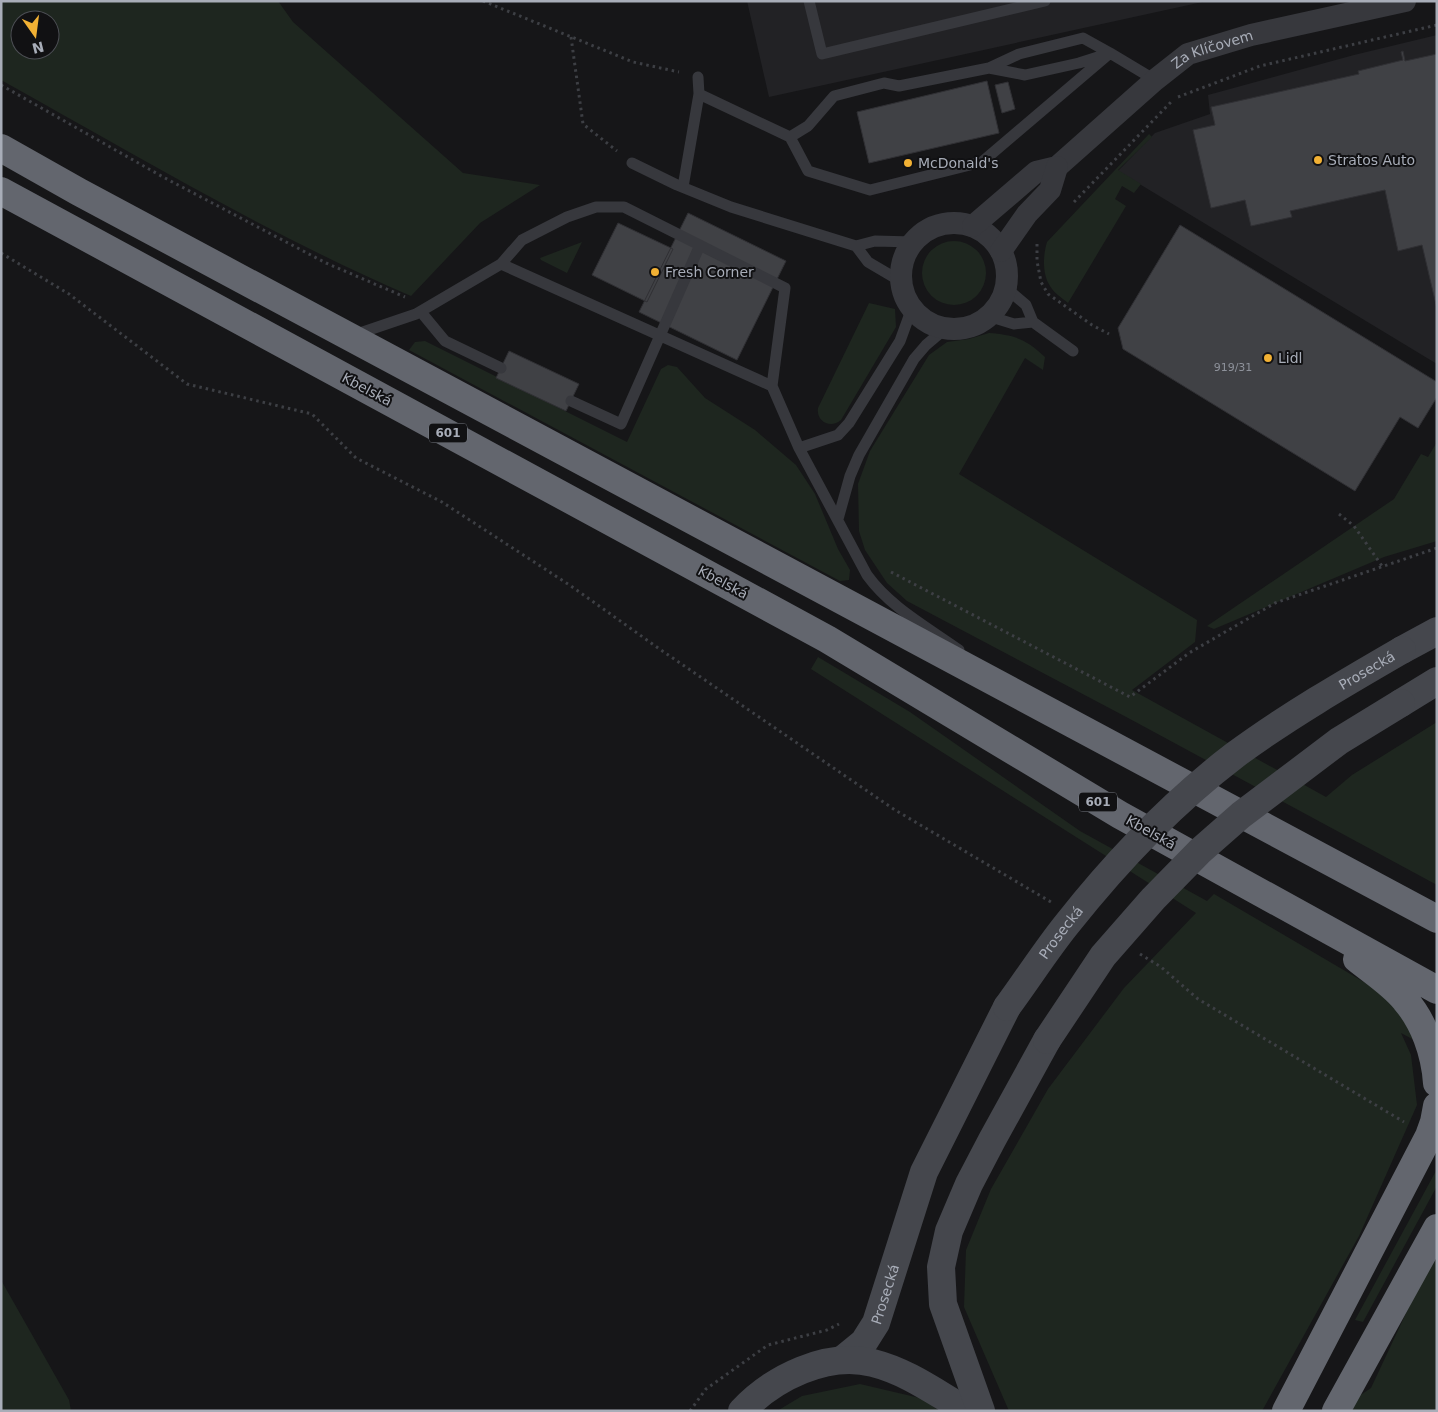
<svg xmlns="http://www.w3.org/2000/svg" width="1438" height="1412" viewBox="0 0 1438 1412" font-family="'DejaVu Sans',sans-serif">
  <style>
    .built { fill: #222225 }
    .green { fill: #1e261f; fill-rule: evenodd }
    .building { fill: #404145; stroke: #303034 }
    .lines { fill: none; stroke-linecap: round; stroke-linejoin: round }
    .path { stroke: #3d3f44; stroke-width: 3; stroke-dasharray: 2.5 4; stroke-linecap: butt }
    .lane { stroke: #37383d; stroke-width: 11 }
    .street { stroke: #37383d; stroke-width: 22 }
    .secondary { stroke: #45474d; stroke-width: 28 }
    .highway { stroke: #63666e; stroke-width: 28 }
    .secondary-bridge { stroke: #45474d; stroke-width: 28 }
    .poi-dot { fill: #f2b134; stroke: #111113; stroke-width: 2 }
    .labels { text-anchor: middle; stroke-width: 4; stroke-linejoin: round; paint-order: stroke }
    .number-label { font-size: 11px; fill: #8e929b }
    .shield { fill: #111113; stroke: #7b7e86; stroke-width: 1 }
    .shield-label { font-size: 12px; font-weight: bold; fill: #a8adb8 }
    .street-label { font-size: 14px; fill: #a8adb8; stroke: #111113 }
    .poi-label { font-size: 14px; fill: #a8adb8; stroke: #111113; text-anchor: start }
  </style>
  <rect width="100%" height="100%" fill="#161618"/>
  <path class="built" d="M 747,1 L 1207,1 L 769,97 Z
    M 1437,35 L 1437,364 L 1118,171 L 1155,133 L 1210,114 L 1208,95 L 1354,55 Z"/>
  <path class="green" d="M 1,1 L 278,1 L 293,22 L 463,173 L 540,185 L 480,223 L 411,296 C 269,235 136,155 1,80 ZM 20,20 L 50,20 L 50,50 L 20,50 Z
    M 1149,134 L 1152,137 L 1118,170 L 1141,184 L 1134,193 L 1122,186 L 1115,199 L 1126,206 L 1068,303 C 1062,298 1054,293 1050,286 C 1042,274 1043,255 1047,242 Z
    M922 273a32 32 0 1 1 64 0a32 32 0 1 1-64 0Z
    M 582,242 L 567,273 L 541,260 L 540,258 Z
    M 869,303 L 895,309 L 896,327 L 841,420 C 831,429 816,422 818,408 Z
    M 989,333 C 1015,335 1026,339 1045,357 L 1043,370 L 1025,358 L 959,474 L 1197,620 L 1195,642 L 1132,690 L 1326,797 L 1352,775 L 1437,722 L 1437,885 L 1130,719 L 907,601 L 887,583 L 865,550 L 859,531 L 858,484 L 870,451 L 929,355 L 947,342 L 969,339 Z
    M 425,341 L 627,442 L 661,369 L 668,365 L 677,367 L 705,398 L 755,430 L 796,465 L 815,494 L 838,549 L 850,570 L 849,580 L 840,581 L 409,350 L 415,342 Z
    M 1437,442 L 1437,541 L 1384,557 L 1214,629 L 1207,626 L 1394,499 L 1421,454 L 1428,457 Z
    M 818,657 L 910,712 L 1080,831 L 1207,901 L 1214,894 L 1381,992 C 1396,1006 1407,1022 1416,1041 L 1401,1033 L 1411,1055 L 1417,1105 L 1359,1236 L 1262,1411 L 1009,1411 L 964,1307 L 966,1250 L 991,1189 L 1048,1089 L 1124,988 L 1196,913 L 811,669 Z
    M 1437,1169 L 1437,1186 L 1363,1322 L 1355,1320 Z
    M 1437,1247 L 1437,1411 L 1351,1411 L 1359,1396 L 1371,1388 Z
    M 1,1280 L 69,1400 L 71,1411 L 1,1411 Z
    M 860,1384 L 924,1399 L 939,1411 L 777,1411 L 802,1396 Z"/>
  <path class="building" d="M 1403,51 L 1405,61 L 1437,54 L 1437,309 L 1422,245 L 1398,251 L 1385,190 L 1290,211 L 1292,217 L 1251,226 L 1245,200 L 1211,208 L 1193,130 L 1215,125 L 1211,107 L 1359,74 L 1358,71 L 1403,60 L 1401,52 Z
    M 987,81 L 999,133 L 869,163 L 857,112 Z
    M 1008,82 L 1015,109 L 1002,113 L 995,85 Z
    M 688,213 L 786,261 L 737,360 L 639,312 Z
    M 618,223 L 673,249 L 647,302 L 592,275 Z
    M 1180,225 L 1437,382 L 1437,397 L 1418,428 L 1400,417 L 1355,491 L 1123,349 L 1118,328 Z
    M 509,351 L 579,384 L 566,411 L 496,378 Z"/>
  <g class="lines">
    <path class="path" d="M 483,1 L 633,62 L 679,72
      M 571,37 L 583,124 L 617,151
      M 1,85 L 163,177 L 326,263 L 405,297
      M 1178,97 L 1260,66 L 1437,25
      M 1074,202 L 1171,102
      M 1037,244 L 1037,261 L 1041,282 L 1048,294 L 1092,325 L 1109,334
      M 1,253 L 69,294 L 187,384 L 312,414 L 356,458 L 442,502 L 571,586 L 661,650 L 895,810 L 1051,902
      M 1339,514 L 1354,526 L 1382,566
      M 891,572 L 1130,697 L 1189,653 L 1275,603 L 1437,548
      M 1140,954 L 1161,967 L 1198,999 L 1404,1122
      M 690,1411 L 706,1389 L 768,1345 L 827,1330 L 839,1324"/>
    <path class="lane" d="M 809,1 L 822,54 L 1045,1
      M 989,68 L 1025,75 L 1079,63 L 1104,55
      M 699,94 L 790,137 L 808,171 L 870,190 L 982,162 L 1110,53 L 1155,80
      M 790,137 L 808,126 L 834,96 L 884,83 L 899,86 L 989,68 L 1019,54 L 1083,38 L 1110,53
      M 632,163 L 677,185 L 731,207 L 856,246 L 875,241 L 913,242
      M 683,187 L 699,94 L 698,77
      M 856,246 L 868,262 L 902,282
      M 501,264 L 522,240 L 567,217 L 596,207 L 624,207 L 785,288 L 772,386
      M 1006,288 L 1026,305 L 1033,322 L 1073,351
      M 421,312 L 445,341 L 501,368
      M 988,316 L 1014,324 L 1033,322
      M 354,335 L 416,314 L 501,264 L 772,386 L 799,448 L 867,575 C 890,607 927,627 959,650
      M 571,401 L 621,424 L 700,245
      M 799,448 L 838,435 L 849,423 L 900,341 L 912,308
      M 838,519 L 850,476 L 859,455 L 914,359 L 926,345 L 946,328"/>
    <g class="street">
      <circle cx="954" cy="276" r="53"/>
      <path id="s1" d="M 973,226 L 1036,172 L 1057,167 L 1155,80 L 1188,54 L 1251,35 L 1405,1"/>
      <path d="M 1001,251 L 1027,214 L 1050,190 L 1057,167"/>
    </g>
    <g class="secondary">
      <path d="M 1402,650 L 1437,631"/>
      <path d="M 1401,703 L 1437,681"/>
      <path id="s2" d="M 842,1360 L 864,1342 L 876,1323 L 924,1172 L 1007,1007"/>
      <path d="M 742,1411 C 773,1378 827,1351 873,1363 C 905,1371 932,1390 959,1406 L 963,1411"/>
      <path d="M 981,1411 L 943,1304 L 941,1267 L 949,1231 L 969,1184 L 992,1140 L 1047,1040"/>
    </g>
    <path class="highway" d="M 1,148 L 79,192 L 1437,919
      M 1,191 L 827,639 L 1120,815 L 1437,990
      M 1357,959 C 1373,972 1392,984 1405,1000 C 1424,1022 1435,1053 1437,1083
      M 1286,1411 L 1429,1136 L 1434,1122 L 1437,1106
      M 1336,1411 L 1437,1228"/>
    <g class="secondary-bridge">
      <path id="s3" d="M 1007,1007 C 1027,980 1046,950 1067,924 C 1116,862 1172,803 1235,755 C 1288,716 1345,683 1402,650"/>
      <path d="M 1047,1040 L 1103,956 L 1153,899 L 1200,851 L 1241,815 L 1339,741 L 1401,703"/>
    </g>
  </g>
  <g class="poi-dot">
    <circle cx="1318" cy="160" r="5"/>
    <circle cx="908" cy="163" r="5"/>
    <circle cx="655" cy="272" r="5"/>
    <circle cx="1268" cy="358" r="5"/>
  </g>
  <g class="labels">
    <g class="number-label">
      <text x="1233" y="371">919/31</text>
    </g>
    <g class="shield">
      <rect x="429" y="423.5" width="38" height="19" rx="4"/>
      <rect x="1079" y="792.5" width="38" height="19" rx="4"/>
    </g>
    <g class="shield-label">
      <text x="448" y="437">601</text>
      <text x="1098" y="806">601</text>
    </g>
    <g class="street-label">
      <text dy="5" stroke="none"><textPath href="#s1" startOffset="302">Za Klíčovem</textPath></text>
      <text transform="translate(367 389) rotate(28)" y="5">Kbelská</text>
      <text transform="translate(723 582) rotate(28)" y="5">Kbelská</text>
      <text dy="5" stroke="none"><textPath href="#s3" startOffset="498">Prosecká</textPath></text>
      <text transform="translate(1151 832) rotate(29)" y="5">Kbelská</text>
      <text dy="5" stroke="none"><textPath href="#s3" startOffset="92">Prosecká</textPath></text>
      <text dy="5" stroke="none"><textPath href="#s2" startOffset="81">Prosecká</textPath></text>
    </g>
    <g class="poi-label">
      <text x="1328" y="165">Stratos Auto</text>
      <text x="918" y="168">McDonald's</text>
      <text x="665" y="277">Fresh Corner</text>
      <text x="1278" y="363">Lidl</text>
    </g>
  </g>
  <rect width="1438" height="1412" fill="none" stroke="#a8adb8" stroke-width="5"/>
  <g transform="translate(35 35) rotate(166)"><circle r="24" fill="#111113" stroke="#4d4f55"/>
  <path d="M0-4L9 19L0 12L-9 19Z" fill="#f2b134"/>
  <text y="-8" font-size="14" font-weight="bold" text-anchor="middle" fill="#a8adb8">N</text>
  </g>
</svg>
